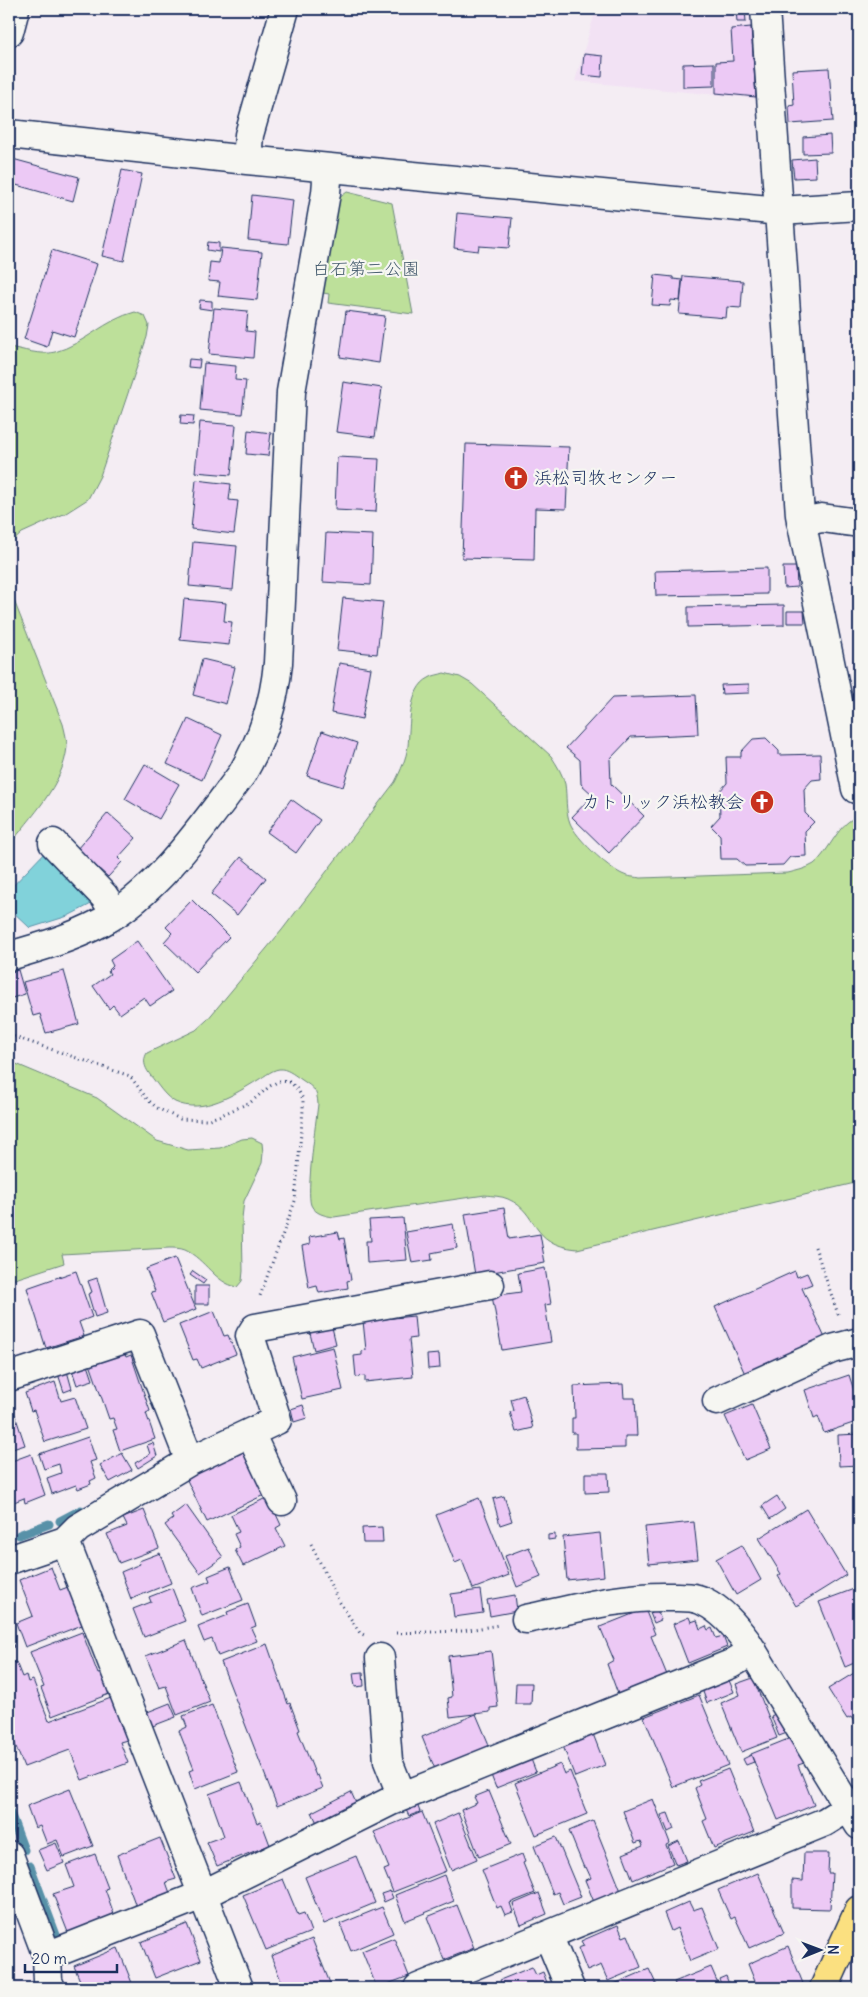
<svg xmlns="http://www.w3.org/2000/svg" width="868" height="1997" viewBox="0 0 868 1997" font-family="Delius,'Klee One',sans-serif">
  <style>
    .built { fill: #f2e2f4 }
    .green { fill: #bde09a; stroke: #6c887c }
    .water { fill: #81d2da; stroke: #5891a8 }
    .lines { fill: none; stroke-linecap: round; stroke-linejoin: round }
    .stream { stroke: #5891a8; stroke-width: 9 }
    .building { fill: #ecc9f5; stroke: #1b2f5e }
    .minor-casing { stroke: #1b2f5e; stroke-width: 31 }
    .major-casing { stroke: #1b2f5e; stroke-width: 31 }
    .path { stroke: #1b2f5e; stroke-width: 3; stroke-dasharray: 1 4; stroke-linecap: butt }
    .minor { stroke: #f6f6f2; stroke-width: 28 }
    .major { stroke: #fbe080; stroke-width: 28 }
    .labels { text-anchor: middle; stroke-width: 4.5; stroke-linejoin: round; paint-order: stroke }
    .park-label { font-size: 18px; fill: #445b6d; stroke: #f6f6f2 }
    .poi-label { font-size: 18px; fill: #1b2f5e; stroke: #f6f6f2; text-anchor: start }
  </style>
  <rect width="100%" height="100%" fill="#f4edf3"/>
  <filter id="ink" filterUnits="userSpaceOnUse"><feTurbulence type="fractalNoise" baseFrequency=".02" numOctaves="2"/><feDisplacementMap in="SourceGraphic" scale="10" xChannelSelector="R" yChannelSelector="G"/><feConvolveMatrix kernelMatrix="1 2 1 2 8 2 1 2 1" color-interpolation-filters="sRGB"/></filter>
  <g filter="url(#ink)">
    <path class="built" d="M 596,9 L 751,9 L 758,99 L 575,81 Z"/>
    <path class="green" d="M 347,192 L 392,203 L 413,314 L 328,303 L 329,294 L 323,293 L 339,198 Z
      M 135,312 L 145,316 L 149,325 L 147,337 L 100,476 L 88,499 L 66,513 L 22,533 L 9,545 L 9,347 C 22,349 41,356 55,352 C 84,344 106,319 135,312 Z
      M 9,588 L 63,724 C 65,732 67,740 67,747 C 63,786 31,816 9,846 Z
      M 444,673 L 460,677 L 472,684 L 551,756 C 557,765 562,773 565,784 C 567,797 565,810 570,823 C 576,838 607,867 622,874 C 627,877 635,877 641,878 L 788,873 C 796,871 806,869 814,864 C 831,850 837,823 859,816 L 859,1182 L 577,1249 C 528,1244 540,1213 508,1199 C 502,1196 492,1196 485,1195 L 334,1217 C 326,1216 315,1214 311,1205 C 306,1192 316,1122 318,1104 C 317,1090 314,1088 302,1080 C 296,1076 289,1070 282,1069 C 274,1068 265,1076 258,1080 C 235,1094 203,1115 175,1102 C 166,1097 160,1088 154,1080 C 147,1071 141,1063 147,1053 L 196,1030 L 207,1020 L 282,930 L 395,782 C 401,770 406,759 408,746 C 410,727 408,688 429,678 C 433,675 439,675 444,673 Z
      M 9,1061 L 97,1098 L 157,1141 L 188,1150 L 220,1148 L 242,1139 L 252,1138 L 262,1143 L 263,1153 L 262,1163 L 244,1201 L 242,1218 L 243,1271 L 242,1281 L 237,1287 C 215,1283 205,1259 185,1250 C 180,1248 174,1248 169,1248 L 62,1254 L 64,1263 L 9,1281 Z"/>
    <path class="water" d="M 47,850 L 97,901 L 68,916 L 30,928 L 9,908 L 9,890 Z"/>
    <g class="lines">
      <path class="stream" d="M 60,1521 L 81,1510
        M 19,1535 L 49,1524
        M 9,1810 L 24,1850
        M 30,1866 L 56,1935"/>
    </g>
    <path class="building" d="M 736,9 L 745,9 L 746,22 L 737,22 Z
      M 751,27 L 756,97 L 716,93 L 716,62 L 733,61 L 731,29 Z
      M 584,54 L 603,56 L 602,77 L 582,75 Z
      M 714,63 L 714,86 L 683,87 L 683,64 Z
      M 829,68 L 833,121 L 790,124 L 789,106 L 794,105 L 792,70 Z
      M 830,135 L 831,153 L 803,154 L 803,137 Z
      M 9,158 L 79,177 L 73,201 L 9,183 Z
      M 815,158 L 816,177 L 794,178 L 792,160 Z
      M 122,170 L 142,174 L 124,261 L 102,256 Z
      M 252,195 L 293,200 L 288,244 L 248,240 Z
      M 457,213 L 512,218 L 509,248 L 479,246 L 478,251 L 454,248 Z
      M 208,242 L 219,243 L 219,252 L 207,250 Z
      M 221,248 L 262,252 L 257,300 L 218,296 L 220,282 L 208,281 L 210,262 L 219,263 Z
      M 52,250 L 97,264 L 74,337 L 52,330 L 47,347 L 24,339 Z
      M 655,275 L 673,277 L 673,279 L 682,280 L 680,301 L 671,300 L 670,306 L 652,305 Z
      M 683,276 L 743,281 L 741,308 L 727,307 L 726,318 L 679,314 Z
      M 200,300 L 212,301 L 212,310 L 199,308 Z
      M 214,308 L 248,311 L 246,331 L 255,332 L 253,358 L 209,354 Z
      M 346,311 L 385,316 L 379,363 L 340,357 Z
      M 189,359 L 200,360 L 199,368 L 188,367 Z
      M 204,363 L 236,366 L 235,380 L 246,381 L 242,414 L 200,410 Z
      M 343,382 L 382,388 L 375,437 L 336,432 Z
      M 181,415 L 194,416 L 193,425 L 180,424 Z
      M 200,422 L 236,425 L 231,475 L 195,472 Z
      M 248,430 L 271,433 L 268,456 L 246,454 Z
      M 466,444 L 569,447 L 566,509 L 535,508 L 534,560 L 462,558 Z
      M 337,457 L 379,459 L 376,512 L 335,510 Z
      M 196,480 L 231,484 L 229,500 L 238,501 L 234,534 L 191,529 Z
      M 326,533 L 373,535 L 371,585 L 323,582 Z
      M 193,542 L 237,546 L 233,590 L 189,586 Z
      M 783,567 L 796,567 L 797,587 L 784,588 Z
      M 767,568 L 767,594 L 656,596 L 655,571 Z
      M 343,598 L 383,602 L 377,654 L 337,650 Z
      M 184,599 L 226,603 L 224,621 L 232,622 L 229,645 L 180,640 Z
      M 784,605 L 784,625 L 688,627 L 688,607 Z
      M 787,611 L 804,611 L 805,623 L 787,623 Z
      M 202,659 L 235,667 L 226,704 L 193,695 Z
      M 339,663 L 371,668 L 362,719 L 331,713 Z
      M 749,684 L 749,693 L 722,694 L 721,685 Z
      M 696,695 L 698,734 L 631,737 L 610,759 L 611,784 L 644,816 L 609,853 L 572,817 L 593,795 L 581,784 L 580,760 L 566,748 L 612,698 Z
      M 188,719 L 222,735 L 202,780 L 167,764 Z
      M 322,731 L 357,743 L 343,787 L 307,776 Z
      M 766,738 L 779,751 L 779,755 L 820,754 L 821,779 L 812,780 L 804,789 L 805,813 L 814,822 L 805,831 L 806,856 L 790,857 L 783,865 L 745,866 L 737,859 L 721,859 L 720,835 L 711,826 L 720,816 L 719,792 L 727,783 L 726,757 L 741,757 L 741,752 L 753,739 Z
      M 145,764 L 179,784 L 159,819 L 125,799 Z
      M 291,799 L 320,820 L 296,853 L 267,832 Z
      M 108,813 L 136,838 L 118,858 L 122,862 L 108,877 L 77,849 Z
      M 241,857 L 266,878 L 237,915 L 211,894 Z
      M 192,900 L 229,937 L 195,972 L 164,942 L 172,933 L 166,927 Z
      M 137,941 L 172,991 L 150,1006 L 144,997 L 120,1014 L 113,1005 L 109,1009 L 93,986 L 110,974 L 108,971 L 113,966 L 110,960 Z
      M 18,970 L 25,994 L 9,999 L 9,973 Z
      M 64,971 L 79,1024 L 46,1033 L 40,1014 L 33,1016 L 23,982 Z
      M 504,1208 L 509,1239 L 540,1234 L 545,1263 L 475,1275 L 465,1214 Z
      M 403,1218 L 407,1260 L 367,1263 L 366,1241 L 371,1241 L 369,1220 Z
      M 453,1224 L 457,1248 L 431,1253 L 432,1260 L 412,1263 L 406,1232 Z
      M 338,1232 L 340,1239 L 344,1238 L 351,1280 L 347,1281 L 348,1288 L 319,1293 L 317,1286 L 309,1288 L 302,1246 L 310,1244 L 309,1237 Z
      M 175,1258 L 196,1309 L 163,1322 L 151,1292 L 155,1291 L 146,1269 Z
      M 545,1268 L 551,1304 L 545,1305 L 551,1342 L 502,1350 L 492,1296 L 521,1292 L 518,1273 Z
      M 76,1271 L 92,1317 L 79,1322 L 84,1336 L 46,1348 L 27,1288 Z
      M 193,1271 L 206,1280 L 203,1284 L 190,1275 Z
      M 795,1271 L 797,1277 L 807,1273 L 812,1284 L 802,1288 L 825,1338 L 745,1374 L 715,1307 Z
      M 97,1278 L 107,1313 L 95,1317 L 88,1294 L 92,1292 L 88,1281 Z
      M 195,1286 L 209,1286 L 209,1304 L 195,1304 Z
      M 214,1311 L 224,1336 L 228,1335 L 236,1354 L 201,1368 L 197,1359 L 193,1360 L 179,1325 Z
      M 414,1316 L 416,1338 L 409,1339 L 413,1377 L 365,1382 L 365,1376 L 356,1377 L 354,1356 L 362,1355 L 362,1351 L 366,1350 L 363,1321 Z
      M 331,1323 L 336,1344 L 314,1350 L 309,1329 Z
      M 333,1347 L 343,1390 L 302,1399 L 292,1357 Z
      M 124,1352 L 126,1357 L 131,1355 L 150,1411 L 146,1413 L 155,1439 L 120,1451 L 113,1430 L 117,1429 L 113,1418 L 109,1419 L 90,1364 Z
      M 439,1354 L 440,1368 L 428,1369 L 427,1355 Z
      M 88,1365 L 93,1380 L 77,1385 L 72,1370 Z
      M 67,1371 L 72,1389 L 64,1392 L 58,1374 Z
      M 849,1375 L 859,1406 L 859,1421 L 824,1433 L 818,1416 L 814,1418 L 805,1390 Z
      M 55,1382 L 61,1401 L 75,1397 L 86,1429 L 45,1442 L 34,1410 L 31,1411 L 25,1393 Z
      M 623,1384 L 624,1398 L 635,1398 L 637,1436 L 625,1436 L 625,1448 L 576,1449 L 576,1433 L 572,1433 L 572,1418 L 575,1418 L 574,1386 Z
      M 524,1395 L 533,1428 L 516,1432 L 510,1412 L 514,1411 L 511,1399 Z
      M 303,1405 L 307,1418 L 294,1422 L 291,1409 Z
      M 752,1405 L 771,1449 L 745,1460 L 725,1416 Z
      M 14,1412 L 25,1445 L 9,1450 L 9,1414 Z
      M 859,1434 L 859,1465 L 839,1466 L 838,1435 Z
      M 88,1437 L 96,1460 L 90,1462 L 96,1478 L 90,1481 L 91,1484 L 78,1489 L 76,1485 L 52,1494 L 47,1478 L 61,1473 L 59,1464 L 44,1469 L 39,1454 Z
      M 153,1443 L 157,1456 L 138,1468 L 135,1463 L 150,1454 L 147,1445 Z
      M 245,1449 L 266,1494 L 207,1522 L 186,1478 Z
      M 122,1453 L 132,1470 L 110,1482 L 100,1465 Z
      M 31,1454 L 45,1495 L 25,1503 L 24,1498 L 9,1504 L 9,1462 Z
      M 585,1473 L 608,1473 L 609,1492 L 585,1493 Z
      M 504,1496 L 512,1521 L 500,1525 L 493,1499 Z
      M 777,1496 L 785,1509 L 770,1519 L 762,1506 Z
      M 268,1497 L 281,1525 L 276,1528 L 285,1546 L 243,1566 L 235,1550 L 240,1547 L 234,1534 L 239,1532 L 231,1515 Z
      M 479,1498 L 509,1575 L 473,1589 L 462,1560 L 455,1563 L 436,1515 Z
      M 186,1505 L 223,1557 L 200,1573 L 165,1525 L 173,1519 L 171,1516 Z
      M 806,1509 L 846,1575 L 796,1606 L 778,1576 L 781,1574 L 759,1538 Z
      M 144,1510 L 159,1548 L 119,1563 L 107,1534 L 127,1526 L 123,1518 Z
      M 694,1522 L 698,1559 L 649,1564 L 645,1527 Z
      M 382,1527 L 383,1543 L 363,1543 L 362,1528 Z
      M 600,1533 L 604,1576 L 567,1580 L 563,1537 Z
      M 555,1534 L 555,1539 L 548,1540 L 548,1535 Z
      M 742,1545 L 761,1580 L 736,1595 L 716,1559 Z
      M 529,1547 L 541,1577 L 517,1587 L 505,1556 Z
      M 160,1553 L 171,1583 L 131,1599 L 121,1572 L 140,1564 L 139,1561 Z
      M 51,1567 L 60,1590 L 68,1587 L 82,1625 L 25,1647 L 16,1623 L 33,1616 L 19,1580 Z
      M 230,1567 L 243,1600 L 202,1616 L 192,1588 L 210,1581 L 208,1576 Z
      M 172,1588 L 185,1621 L 144,1637 L 133,1609 L 151,1602 L 149,1597 Z
      M 854,1589 L 859,1601 L 859,1661 L 845,1667 L 819,1602 Z
      M 480,1590 L 483,1613 L 454,1617 L 451,1594 Z
      M 515,1595 L 517,1611 L 490,1616 L 487,1600 Z
      M 248,1604 L 256,1626 L 251,1628 L 257,1641 L 218,1656 L 212,1639 L 204,1642 L 198,1627 L 228,1615 L 227,1612 Z
      M 645,1609 L 655,1634 L 651,1636 L 667,1675 L 618,1694 L 607,1664 L 614,1660 L 600,1627 Z
      M 657,1610 L 661,1620 L 654,1623 L 650,1613 Z
      M 689,1617 L 691,1622 L 697,1620 L 700,1629 L 706,1626 L 708,1630 L 712,1628 L 716,1638 L 723,1636 L 727,1647 L 688,1663 L 673,1624 Z
      M 82,1632 L 98,1674 L 101,1673 L 109,1694 L 52,1716 L 41,1688 L 44,1687 L 30,1652 Z
      M 9,1634 L 14,1647 L 9,1649 Z
      M 186,1640 L 210,1702 L 177,1715 L 166,1686 L 159,1688 L 146,1656 Z
      M 267,1644 L 288,1704 L 290,1703 L 300,1730 L 298,1731 L 316,1776 L 318,1775 L 323,1788 L 277,1806 L 221,1662 Z
      M 491,1651 L 498,1707 L 490,1708 L 490,1712 L 450,1717 L 448,1698 L 452,1697 L 448,1656 Z
      M 16,1662 L 22,1677 L 26,1675 L 28,1682 L 33,1680 L 49,1721 L 111,1698 L 127,1740 L 120,1742 L 128,1763 L 82,1780 L 70,1750 L 24,1767 L 9,1729 L 9,1664 Z
      M 859,1670 L 859,1730 L 851,1717 L 847,1719 L 828,1689 Z
      M 363,1672 L 364,1686 L 355,1687 L 353,1673 Z
      M 728,1678 L 734,1692 L 707,1703 L 702,1689 Z
      M 753,1678 L 777,1738 L 741,1752 L 721,1703 L 740,1695 L 736,1684 Z
      M 516,1683 L 532,1683 L 531,1704 L 515,1704 Z
      M 699,1695 L 728,1765 L 673,1787 L 644,1717 Z
      M 170,1703 L 176,1717 L 150,1727 L 145,1713 Z
      M 212,1705 L 238,1772 L 195,1789 L 189,1771 L 194,1769 L 179,1731 L 187,1727 L 183,1716 Z
      M 779,1712 L 787,1733 L 779,1736 L 771,1716 Z
      M 476,1714 L 490,1747 L 435,1769 L 422,1737 Z
      M 593,1734 L 605,1765 L 575,1777 L 563,1746 Z
      M 793,1737 L 804,1763 L 798,1765 L 814,1805 L 778,1820 L 751,1754 Z
      M 529,1754 L 536,1772 L 496,1788 L 489,1770 Z
      M 751,1755 L 754,1762 L 746,1765 L 743,1759 Z
      M 560,1764 L 564,1774 L 570,1771 L 587,1814 L 536,1835 L 515,1783 Z
      M 728,1769 L 754,1832 L 714,1848 L 703,1821 L 707,1819 L 695,1788 L 700,1785 L 698,1781 Z
      M 241,1782 L 257,1823 L 261,1821 L 270,1845 L 217,1866 L 207,1842 L 224,1836 L 209,1794 Z
      M 70,1789 L 93,1846 L 64,1857 L 57,1840 L 47,1844 L 40,1826 L 35,1828 L 27,1806 Z
      M 489,1791 L 511,1844 L 479,1857 L 461,1810 L 477,1803 L 474,1797 Z
      M 351,1792 L 356,1803 L 317,1823 L 312,1812 Z
      M 653,1799 L 670,1843 L 666,1845 L 673,1863 L 633,1880 L 623,1854 L 643,1846 L 641,1841 L 635,1843 L 623,1811 Z
      M 417,1804 L 420,1812 L 409,1816 L 405,1808 Z
      M 422,1812 L 446,1871 L 393,1892 L 384,1870 L 389,1868 L 374,1832 Z
      M 458,1813 L 477,1859 L 451,1870 L 433,1824 Z
      M 668,1813 L 674,1829 L 668,1832 L 661,1815 Z
      M 593,1821 L 621,1891 L 594,1902 L 585,1880 L 591,1878 L 586,1867 L 584,1868 L 569,1831 Z
      M 556,1837 L 581,1897 L 563,1904 L 558,1892 L 553,1894 L 534,1846 Z
      M 160,1838 L 176,1879 L 166,1882 L 171,1896 L 137,1909 L 117,1855 Z
      M 679,1841 L 687,1861 L 676,1865 L 668,1846 Z
      M 56,1843 L 64,1863 L 47,1870 L 38,1850 Z
      M 804,1853 L 829,1853 L 828,1873 L 832,1873 L 830,1909 L 792,1908 L 792,1880 L 803,1881 Z
      M 95,1854 L 108,1888 L 105,1889 L 115,1917 L 69,1935 L 53,1894 L 74,1887 L 66,1865 Z
      M 522,1854 L 525,1862 L 523,1863 L 535,1893 L 510,1903 L 513,1912 L 505,1915 L 501,1906 L 497,1908 L 482,1870 Z
      M 356,1856 L 375,1903 L 324,1924 L 305,1877 Z
      M 758,1873 L 784,1933 L 749,1948 L 735,1917 L 731,1919 L 718,1890 Z
      M 444,1875 L 454,1901 L 405,1921 L 395,1895 Z
      M 283,1879 L 298,1915 L 304,1913 L 311,1932 L 266,1950 L 243,1895 Z
      M 390,1891 L 393,1898 L 384,1902 L 381,1894 Z
      M 539,1893 L 547,1914 L 521,1925 L 513,1904 Z
      M 689,1902 L 693,1910 L 702,1907 L 719,1949 L 690,1961 L 677,1928 L 671,1931 L 664,1913 Z
      M 457,1905 L 474,1948 L 444,1960 L 427,1917 Z
      M 382,1907 L 393,1933 L 351,1951 L 340,1924 Z
      M 187,1924 L 201,1960 L 155,1978 L 141,1942 Z
      M 618,1925 L 623,1937 L 628,1935 L 641,1967 L 608,1981 L 601,1965 L 587,1971 L 578,1948 L 584,1946 L 581,1941 Z
      M 394,1938 L 409,1976 L 377,1988 L 362,1951 Z
      M 312,1939 L 332,1988 L 284,1988 L 271,1956 Z
      M 788,1946 L 804,1986 L 800,1988 L 747,1988 L 756,1984 L 748,1964 Z
      M 118,1948 L 134,1988 L 83,1988 L 74,1966 Z
      M 532,1967 L 536,1975 L 543,1972 L 549,1988 L 503,1988 L 500,1980 Z
      M 711,1967 L 720,1988 L 677,1988 L 674,1982 Z
      M 649,1969 L 658,1988 L 605,1988 Z
      M 726,1976 L 730,1987 L 723,1988 L 719,1979 Z"/>
    <g class="lines">
      <g class="minor-casing">
        <path id="minor" d="M 765,9 L 800,515 L 856,789 L 859,790
          M 9,32 L 15,9
          M 9,134 L 247,160 L 780,211 L 859,206
          M 247,160 L 249,135 L 285,9
          M 801,522 L 822,518 L 859,523
          M 53,843 L 104,896 L 115,913
          M 9,956 C 41,947 72,938 102,922 C 157,893 205,823 242,774 C 263,738 274,704 278,663 L 291,392 L 326,193 L 328,168
          M 9,1377 L 140,1334 L 190,1461
          M 717,1401 L 832,1349 L 859,1342
          M 250,1433 L 282,1501
          M 65,1541 L 78,1528 L 190,1461 L 277,1420 L 250,1336 L 255,1328 L 490,1285
          M 9,1560 L 65,1541 L 239,1988
          M 526,1619 C 574,1609 620,1596 669,1597 C 680,1597 694,1596 703,1601 C 722,1610 735,1626 747,1642 L 859,1825
          M 380,1658 L 388,1761 L 402,1796
          M 9,1855 L 47,1956 L 48,1981 L 51,1988
          M 548,1935 L 570,1988
          M 47,1956 L 202,1895 L 391,1801 L 731,1664 L 753,1651
          M 418,1988 L 825,1822 L 849,1807"/>
      </g>
      <g class="major-casing">
        <path id="major" d="M 824,1988 L 859,1910"/>
      </g>
      <path class="path" d="M 9,1035 L 130,1076 L 147,1099 L 157,1108 L 180,1119 L 206,1120 L 219,1116 L 251,1102 L 270,1086 L 279,1081 L 290,1082 L 298,1090 L 303,1099 L 303,1110 L 295,1201 L 260,1296
        M 815,1247 L 839,1317
        M 311,1544 L 337,1598 L 360,1633 L 364,1635
        M 396,1633 L 462,1631 L 499,1625"/>
      <use href="#minor" class="minor"/>
      <use href="#major" class="major"/>
    </g>
  </g>
  <defs>
    <g id="church-disc" transform="scale(1.25)"><circle r="9.5" fill="#c8321e" stroke="#f6f6f2"/><path d="M-1.2-6h2.4v3.5h3.3v2.4h-3.3V6h-2.4V-.1h-3.3v-2.4h3.3Z" fill="#fff"/></g>
  </defs>
  <g fill-rule="evenodd">
    <use href="#church-disc" x="516" y="478"/>
    <use href="#church-disc" x="762" y="802"/>
  </g>
  <g class="labels">
    <g class="park-label">
      <text x="366" y="275">白石第二公園</text>
    </g>
    <g class="poi-label">
      <text x="534" y="484">浜松司牧センター</text>
      <text x="744" y="808" text-anchor="end">カトリック浜松教会</text>
    </g>
  </g>
  <rect width="868" height="1997" fill="none" stroke="#f6f6f2" stroke-width="30"/>
  <rect x="15" y="15" width="838" height="1967" fill="none" stroke="#1b2f5e" stroke-width="2" filter="url(#ink)"/>
  <g transform="translate(820 1950) rotate(89)" stroke="#f6f6f2" stroke-width="4" paint-order="stroke">
  <path d="M0-4L9 19L0 12L-9 19Z" fill="#1b2f5e"/>
  <text y="-8" font-size="14" font-weight="bold" text-anchor="middle" fill="#1b2f5e">N</text>
  </g>
  <path d="M25 1964v8h92v-8" fill="none" stroke="#1b2f5e" stroke-width="2.5"/>
  <text x="32" y="1964" font-size="15" fill="#1b2f5e" stroke="#f6f6f2" stroke-width="4" paint-order="stroke">20 m</text>
</svg>
